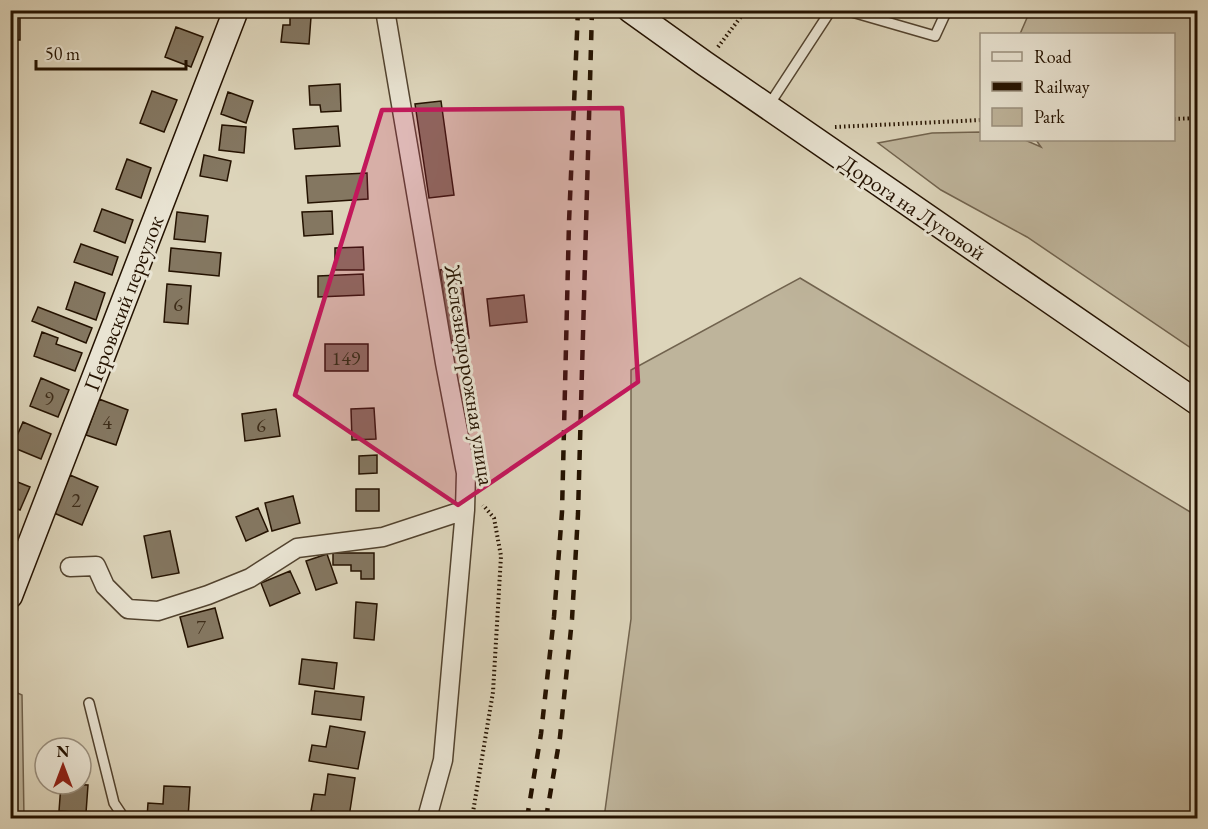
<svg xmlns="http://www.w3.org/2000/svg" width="1208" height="829" viewBox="0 0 1208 829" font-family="'EB Garamond',serif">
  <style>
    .green { fill: #beb49b; stroke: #71634e; stroke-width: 1.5 }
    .building { fill: #847761; stroke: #241200; stroke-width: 1.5 }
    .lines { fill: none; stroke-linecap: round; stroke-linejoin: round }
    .lane-casing { stroke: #52432f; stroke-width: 12 }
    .street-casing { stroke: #52432f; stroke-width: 21 }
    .secondary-casing { stroke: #241200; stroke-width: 27 }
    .path { stroke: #241200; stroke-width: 4; stroke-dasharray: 1.5 3; stroke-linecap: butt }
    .lane { stroke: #e9e4d3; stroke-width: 9 }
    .street { stroke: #e9e4d3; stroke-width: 18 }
    .secondary { stroke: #e9e4d3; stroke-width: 24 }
    .rail { stroke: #241200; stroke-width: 4.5; stroke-dasharray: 10 10; stroke-linecap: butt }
    .marked { fill: #c2185b; fill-opacity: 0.2; stroke: #c2185b; stroke-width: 4.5; stroke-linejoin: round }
    .labels { text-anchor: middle; stroke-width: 6; stroke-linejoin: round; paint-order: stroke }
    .number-label { font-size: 20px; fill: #3c2b18 }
    .street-label { font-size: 22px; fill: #241200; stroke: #e9e4d3 }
  </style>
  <rect width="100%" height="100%" fill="#ddd5bb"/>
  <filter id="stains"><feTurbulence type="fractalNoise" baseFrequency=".00333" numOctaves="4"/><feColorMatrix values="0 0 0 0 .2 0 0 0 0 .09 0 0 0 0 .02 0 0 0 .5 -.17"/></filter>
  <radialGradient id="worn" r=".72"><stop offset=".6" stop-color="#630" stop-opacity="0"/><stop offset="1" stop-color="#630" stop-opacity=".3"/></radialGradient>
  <path class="green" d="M 1030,11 L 1197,11 L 1197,352 L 1027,237 L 941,190 L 878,143 L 932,133 L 981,132 L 982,140 L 1025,140 L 1041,147 L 1036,140 L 1174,140 L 1174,34 L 1020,34 Z
    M 800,278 L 1197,516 L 1197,818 L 604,818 L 631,619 L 631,370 Z
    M 11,690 L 22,695 L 24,818 L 11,818 Z"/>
  <path class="building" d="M 10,12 L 20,12 L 20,40 L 10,40 Z
    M 290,16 L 311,17 L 309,44 L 281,42 L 283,25 L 290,25 Z
    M 176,27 L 203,37 L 191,67 L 165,57 Z
    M 340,84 L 341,111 L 321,112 L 320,105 L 310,105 L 309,86 Z
    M 152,91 L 177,100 L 164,132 L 140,123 Z
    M 228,92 L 253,101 L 246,123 L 221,114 Z
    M 441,101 L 454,195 L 429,198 L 415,104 Z
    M 222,125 L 246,127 L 244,153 L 219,150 Z
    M 338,126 L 340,146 L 295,149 L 293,129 Z
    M 204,155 L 231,161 L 227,181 L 200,176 Z
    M 127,159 L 151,168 L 141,198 L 116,189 Z
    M 367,173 L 368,199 L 308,203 L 306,176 Z
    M 102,209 L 133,220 L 125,243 L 94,231 Z
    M 332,211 L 333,234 L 304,236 L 302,212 Z
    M 177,212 L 208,216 L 205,242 L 174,239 Z
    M 81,244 L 118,257 L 112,275 L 74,262 Z
    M 363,247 L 364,270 L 335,270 L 335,248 Z
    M 171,248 L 221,253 L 219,276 L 169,271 Z
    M 460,267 L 469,338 L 449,341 L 440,270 Z
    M 363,274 L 364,295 L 318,297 L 318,276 Z
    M 75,282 L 105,293 L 96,320 L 66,309 Z
    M 167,284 L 191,286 L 188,324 L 164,322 Z
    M 524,295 L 527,322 L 490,326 L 487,299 Z
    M 38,307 L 92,328 L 86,343 L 32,321 Z
    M 42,332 L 58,338 L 56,344 L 82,353 L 75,371 L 34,356 Z
    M 325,344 L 368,344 L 368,371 L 325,371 Z
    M 41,378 L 69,390 L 58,417 L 30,406 Z
    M 99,399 L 128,410 L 116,445 L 86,435 Z
    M 374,408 L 376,439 L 352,440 L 351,409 Z
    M 276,409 L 280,436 L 245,441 L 242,414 Z
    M 23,422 L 51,434 L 41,459 L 12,447 Z
    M 377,455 L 377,473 L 359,474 L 359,456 Z
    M 70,475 L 98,487 L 82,525 L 54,513 Z
    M 10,479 L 30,487 L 20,510 L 10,506 Z
    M 356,489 L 379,489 L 379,511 L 356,511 Z
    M 293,496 L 300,523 L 272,531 L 265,503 Z
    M 258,508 L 268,531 L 246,541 L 236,517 Z
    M 170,531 L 179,573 L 152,578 L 144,536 Z
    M 333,553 L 374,553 L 374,579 L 361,579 L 361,571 L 351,571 L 351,565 L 333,565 Z
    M 327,554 L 337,583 L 316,590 L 306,561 Z
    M 290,571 L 300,593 L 270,606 L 261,583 Z
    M 356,602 L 377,604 L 374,640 L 354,638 Z
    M 215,608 L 223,638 L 188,647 L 180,617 Z
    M 302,659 L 337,663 L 334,689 L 299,684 Z
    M 315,691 L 364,697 L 361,720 L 312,714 Z
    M 330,726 L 365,732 L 358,769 L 309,761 L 312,745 L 326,747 Z
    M 328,774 L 355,778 L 349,817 L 311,811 L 314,794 L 325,795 Z
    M 61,784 L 88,785 L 86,813 L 59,811 Z
    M 164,786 L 190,787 L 188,818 L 147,818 L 148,803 L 163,804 Z"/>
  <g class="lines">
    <g class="lane-casing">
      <path id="lane" d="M 845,10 L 935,36 L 947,10
        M 769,105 L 831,10
        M 89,703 L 114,803 L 124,818"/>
    </g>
    <g class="street-casing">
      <path id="street" d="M 385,10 L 445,363 L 466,473 L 465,510 L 443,760 L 427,818
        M 70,567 L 96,566 L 105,586 L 128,609 L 158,611 L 208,595 L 250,578 L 297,548 L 383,537 L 465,510"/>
    </g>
    <g class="secondary-casing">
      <path id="secondary" d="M 630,10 L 704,63 L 1198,403
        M 10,596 L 236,10"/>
    </g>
    <path class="path" d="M 718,47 L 746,10
      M 1174,119 L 1198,118
      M 835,127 L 982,120
      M 472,818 L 493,692 L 501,556 L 494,518 L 483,505"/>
    <use href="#lane" class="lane"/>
    <use href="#street" class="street"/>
    <use href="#secondary" class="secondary"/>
    <path class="rail" d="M 527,818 L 541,734 L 554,617 L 562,512 L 569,222 L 578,10
      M 546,818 L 560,737 L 572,619 L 578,514 L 592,10"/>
  </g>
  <path class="marked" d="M 622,108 L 638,382 L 458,505 L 295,395 L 382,110 Z"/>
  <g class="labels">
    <g class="number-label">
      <text x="178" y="311">6</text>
      <text x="346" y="365">149</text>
      <text x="49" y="405">9</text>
      <text x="107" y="429">4</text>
      <text x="261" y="432">6</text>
      <text x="76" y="507">2</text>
      <text x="201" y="634">7</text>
    </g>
    <g class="street-label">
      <text transform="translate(913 207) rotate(34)" y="8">Дорога на Луговой</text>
      <text transform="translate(123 303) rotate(-69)" y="8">Перовский переулок</text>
      <text transform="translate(470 375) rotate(81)" y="8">Железнодорожная улица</text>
    </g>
  </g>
  <rect width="1208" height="829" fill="none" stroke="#ddd5bb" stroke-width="36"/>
  <rect x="12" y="12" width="1184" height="805" fill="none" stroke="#241200" stroke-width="3"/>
  <rect x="18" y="18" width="1172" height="793" fill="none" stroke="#241200" stroke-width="1.5"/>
  <rect x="980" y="33" width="195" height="108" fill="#e9e4d3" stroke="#9a907f" stroke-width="1.5"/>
  <rect x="992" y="52" width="30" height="9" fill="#e9e4d3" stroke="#9a907f" stroke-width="1.5"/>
  <text x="1034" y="63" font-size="18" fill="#241200">Road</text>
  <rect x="992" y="82" width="30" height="9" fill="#241200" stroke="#9a907f" stroke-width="1.5"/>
  <text x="1034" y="93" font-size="18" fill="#241200">Railway</text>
  <rect x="992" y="108" width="30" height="18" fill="#beb49b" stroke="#9a907f" stroke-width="1.5"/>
  <text x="1034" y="123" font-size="18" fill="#241200">Park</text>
  <g transform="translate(63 766)"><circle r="28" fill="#e9e4d3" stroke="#9a907f" stroke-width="1.5"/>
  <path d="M0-4.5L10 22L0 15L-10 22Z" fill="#8f2418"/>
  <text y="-9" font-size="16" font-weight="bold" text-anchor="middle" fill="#241200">N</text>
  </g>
  <path d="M36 60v9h150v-9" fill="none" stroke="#241200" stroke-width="3"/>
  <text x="45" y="60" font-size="18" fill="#241200" stroke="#e9e4d3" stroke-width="4.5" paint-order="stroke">50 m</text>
  <rect width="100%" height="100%" filter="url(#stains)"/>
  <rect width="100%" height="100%" fill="url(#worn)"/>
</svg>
